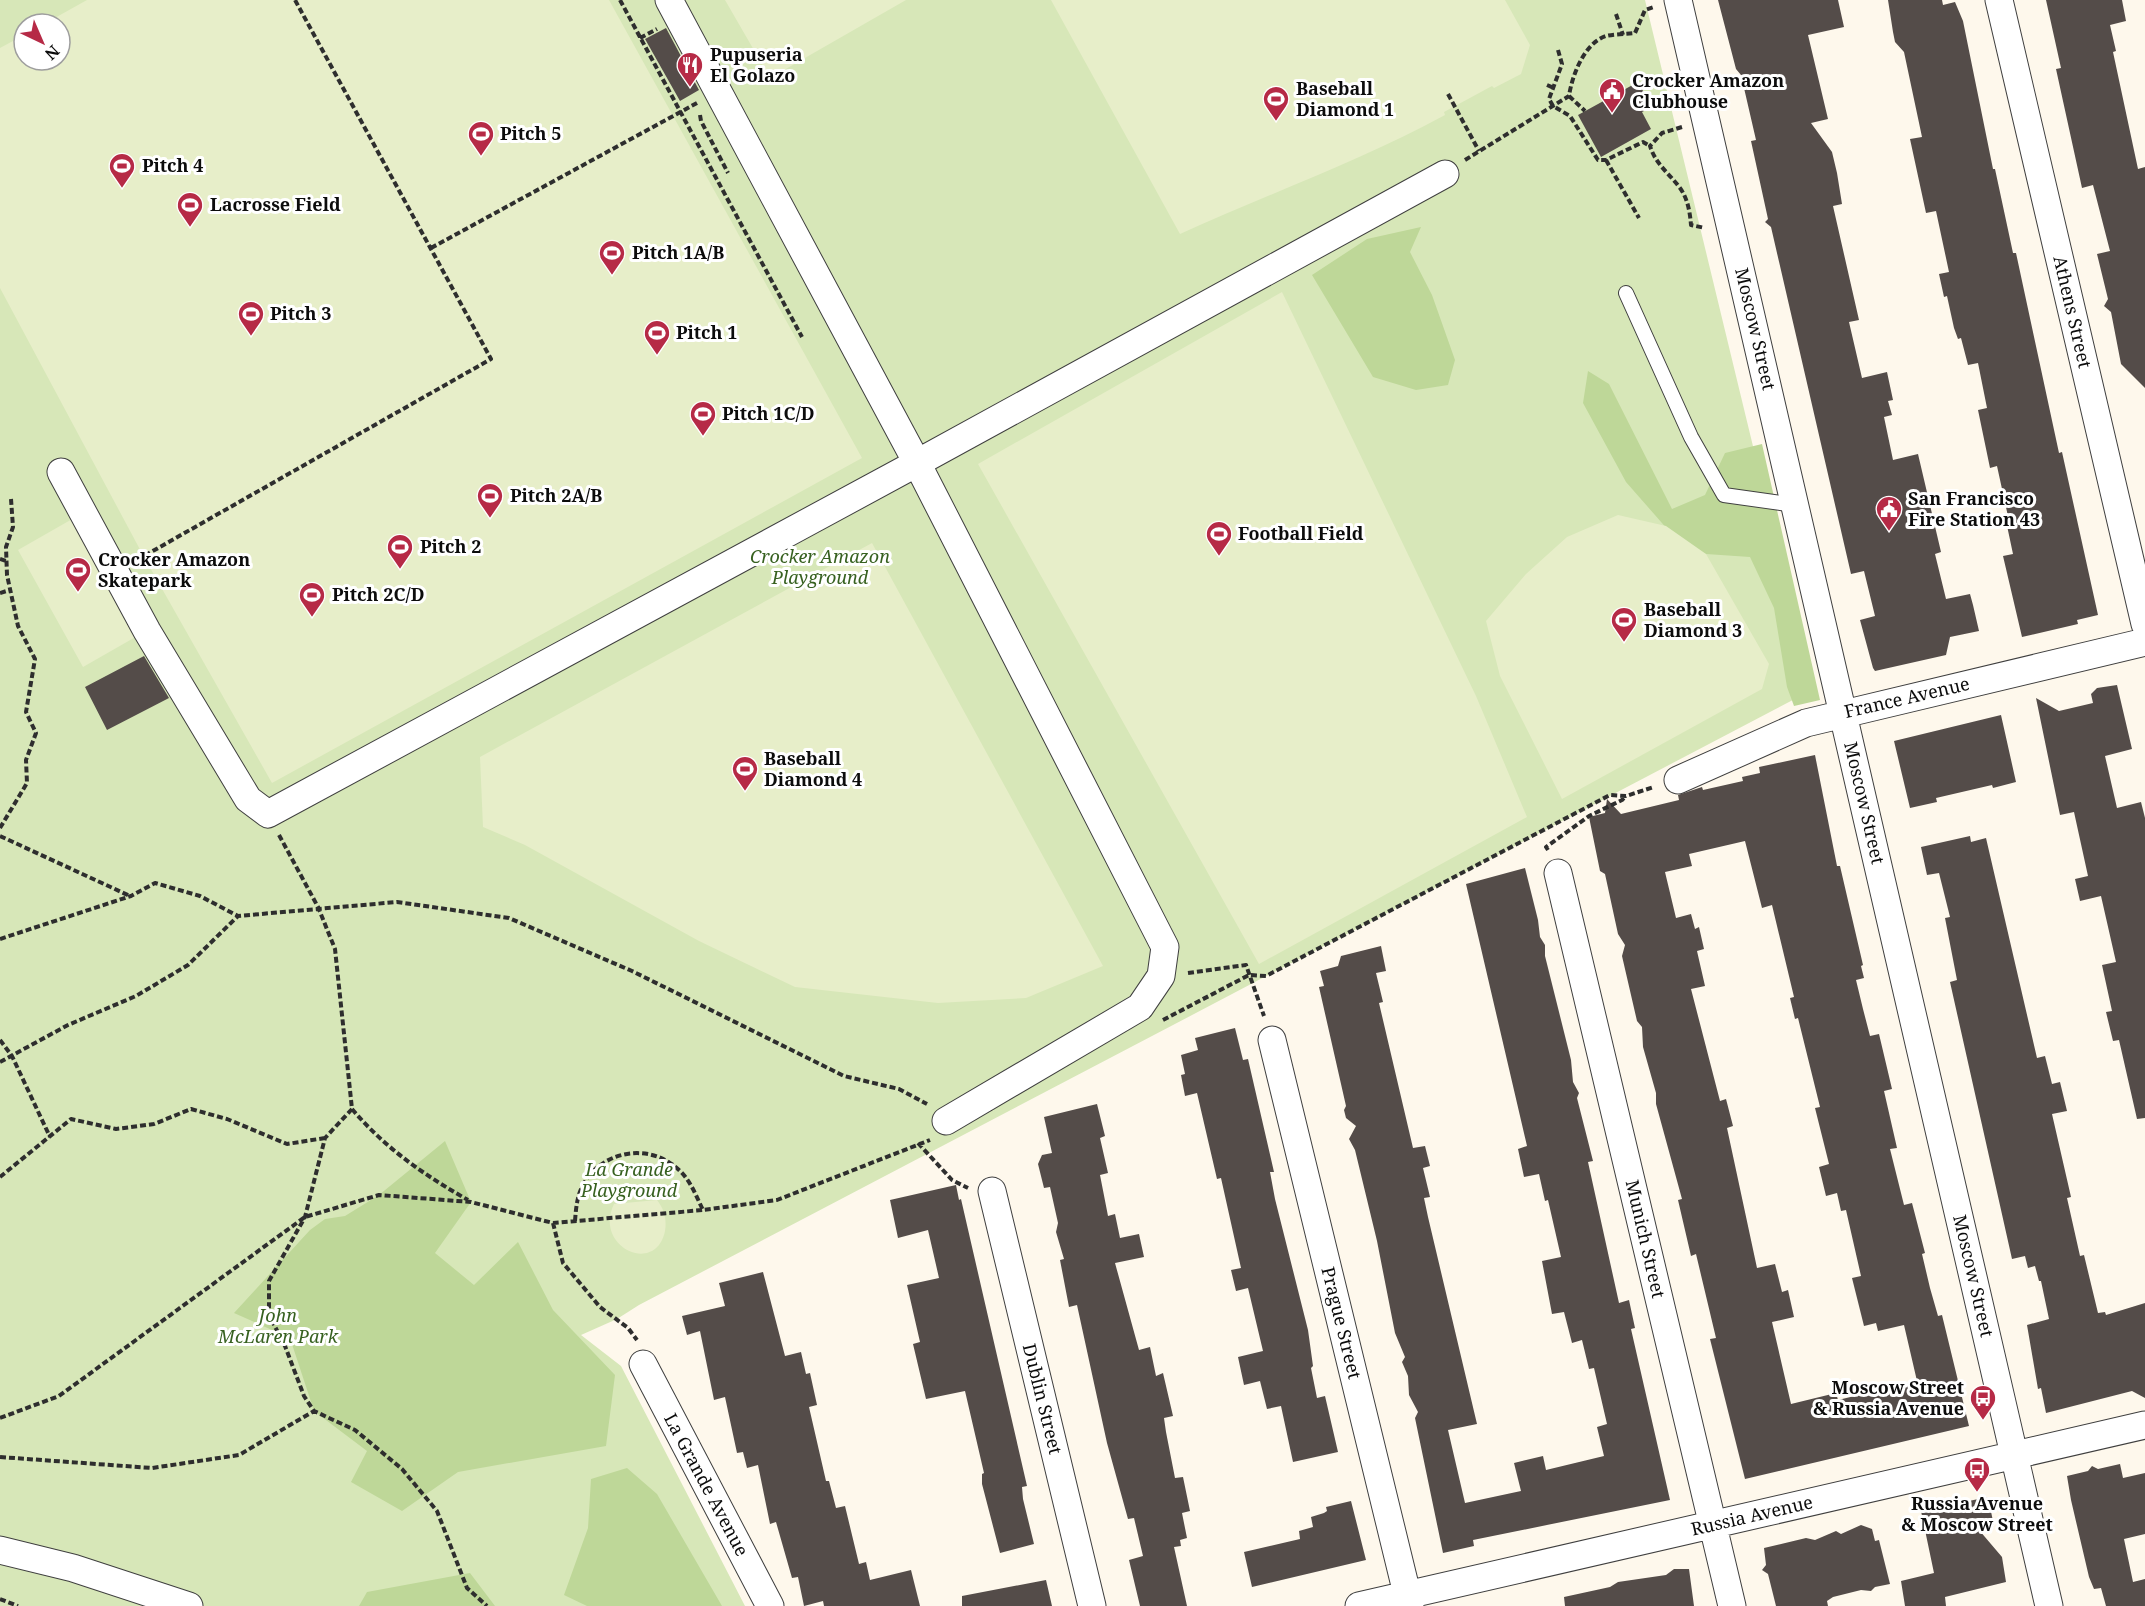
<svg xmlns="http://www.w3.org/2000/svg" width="2145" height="1606" viewBox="0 0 2145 1606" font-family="'Noto Serif',serif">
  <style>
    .green { fill: #d7e7b8; fill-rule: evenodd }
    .forest { fill: #bed798 }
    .pitch { fill: #e7eec9 }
    .building { fill: #544c49; fill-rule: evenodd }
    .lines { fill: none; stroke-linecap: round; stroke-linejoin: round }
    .lane-casing { stroke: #3f3f3f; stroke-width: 16 }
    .street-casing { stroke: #3f3f3f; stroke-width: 29 }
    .path { stroke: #2e2e2e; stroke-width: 4; stroke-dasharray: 6 3; stroke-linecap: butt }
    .lane { stroke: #fff; stroke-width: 14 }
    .street { stroke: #fff; stroke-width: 27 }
    .labels { text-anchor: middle; stroke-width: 6; stroke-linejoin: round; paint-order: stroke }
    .poi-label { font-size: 18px; font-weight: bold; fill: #0c0c0c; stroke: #fff; text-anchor: start }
    .street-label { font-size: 18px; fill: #0c0c0c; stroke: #fff }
    .park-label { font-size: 18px; font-style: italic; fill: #376120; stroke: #fff }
  </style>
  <rect width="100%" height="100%" fill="#fef8ec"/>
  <path class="green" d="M 0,0 L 1645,0 L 1812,690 L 639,1305 L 617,1319 L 581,1335 L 621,1366 L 745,1606 L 0,1606 ZM 24,24 L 60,24 L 60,60 L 24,60 Z"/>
  <path class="forest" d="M 1421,227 L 1410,252 L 1432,295 L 1455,360 L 1448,385 L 1416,390 L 1373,377 L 1312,275 L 1367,239 Z
    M 1588,371 L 1609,384 L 1672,509 L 1705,495 L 1725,453 L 1762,444 L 1820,700 L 1794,706 L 1787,687 L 1774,608 L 1750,557 L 1706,554 L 1683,547 L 1626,482 L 1583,403 Z
    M 445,1141 L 471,1202 L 435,1253 L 474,1285 L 518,1242 L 553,1310 L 615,1375 L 606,1446 L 458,1472 L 402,1511 L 351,1482 L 367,1451 L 314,1411 L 290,1338 L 234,1313 L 310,1230 L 325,1219 L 345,1216 L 379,1195 Z
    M 627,1468 L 657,1494 L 722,1606 L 587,1606 L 564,1595 L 588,1528 L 591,1479 Z
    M 470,1573 L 495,1606 L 359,1606 L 367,1592 Z"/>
  <path class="pitch" d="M 87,0 L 609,0 L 862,458 L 272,783 L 144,557 L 0,288 L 0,48 L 24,35 L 24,60 L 60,60 L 60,24 L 44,24 Z
    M 725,0 L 906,0 L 770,78 Z
    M 1051,0 L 1505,0 L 1530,45 L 1521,74 L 1494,88 L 1492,86 L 1444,112 L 1445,115 C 1360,161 1268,194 1180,234 Z
    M 1282,292 L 1476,696 L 1527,817 L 1259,964 L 978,464 Z
    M 1618,515 L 1666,526 L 1706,554 L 1769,664 L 1762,689 L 1562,799 L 1500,676 L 1486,621 L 1526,574 L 1567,537 Z
    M 74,518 L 139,635 L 83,667 L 18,550 Z
    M 872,543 L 1103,966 L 1026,998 L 938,1003 L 795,987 L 699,941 L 525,845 L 483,827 L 480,757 Z
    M 657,1200 C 664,1209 667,1219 665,1231 C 656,1276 593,1247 614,1204 Z"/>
  <path class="building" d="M 1718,0 L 1838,0 L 1844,27 L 1808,35 L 1828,119 L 1811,123 L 1832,152 L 1837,173 L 1842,204 L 1833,206 L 1859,320 L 1849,322 L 1862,378 L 1887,372 L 1893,400 L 1888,401 L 1892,415 L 1884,417 L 1893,460 L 1918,454 L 1941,552 L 1935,554 L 1946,599 L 1970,594 L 1973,605 L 1979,631 L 1950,637 L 1946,655 L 1875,671 L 1873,668 L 1860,620 L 1875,616 L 1864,571 L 1851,574 L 1771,227 L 1765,222 L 1768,219 L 1751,141 L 1756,140 L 1741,75 L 1736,69 Z
    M 1888,0 L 1942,0 L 1943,5 L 1955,2 L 1963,21 L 1993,169 L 1995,169 L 2013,253 L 2016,253 L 2059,453 L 2062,452 L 2098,615 L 2077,620 L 2078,624 L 2022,637 L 2003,556 L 2013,554 L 2006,521 L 2009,521 L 1997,466 L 1990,468 L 1978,410 L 1987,408 L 1978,363 L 1968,365 L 1961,338 L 1958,339 L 1954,328 L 1947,296 L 1944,297 L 1939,274 L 1949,272 L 1936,211 L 1926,213 L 1910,139 L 1922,137 L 1904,52 L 1895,42 L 1893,32 Z
    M 2046,0 L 2122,0 L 2126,21 L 2110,25 L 2116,51 L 2113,52 L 2138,169 L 2145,167 L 2145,388 L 2121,364 L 2111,312 L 2104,306 L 2108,299 L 2097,254 L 2110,251 L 2093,185 L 2082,188 L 2056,69 L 2061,68 Z
    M 666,28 L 699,90 L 680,101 L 645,39 Z
    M 1638,82 L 1652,107 L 1642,112 L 1651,129 L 1601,157 L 1578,115 Z
    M 144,656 L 169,698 L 107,730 L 85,687 Z
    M 2117,685 L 2132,749 L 2105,756 L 2117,808 L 2141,802 L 2145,818 L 2145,1118 L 2137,1119 L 2119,1040 L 2113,1041 L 2106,1012 L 2112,1011 L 2102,965 L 2116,962 L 2101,896 L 2080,901 L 2075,879 L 2088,876 L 2074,812 L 2060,815 L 2036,698 L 2059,711 L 2093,703 L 2091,694 L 2097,688 Z
    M 2001,715 L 2016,782 L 1993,788 L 1992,785 L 1936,798 L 1937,802 L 1910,808 L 1894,741 Z
    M 1815,755 L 1837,866 L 1840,866 L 1863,965 L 1861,966 L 1864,978 L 1856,980 L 1863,1009 L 1870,1036 L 1879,1034 L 1892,1089 L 1884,1091 L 1897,1148 L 1890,1149 L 1904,1205 L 1912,1203 L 1925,1253 L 1922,1254 L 1930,1288 L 1938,1316 L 1942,1315 L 1969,1426 L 1745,1479 L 1710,1339 L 1716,1338 L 1696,1254 L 1691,1256 L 1678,1200 L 1682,1199 L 1656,1104 L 1656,1093 L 1643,1047 L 1642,1027 L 1637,1021 L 1622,956 L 1625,945 L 1618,934 L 1605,874 L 1600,871 L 1589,817 L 1605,813 L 1607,799 L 1621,814 L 1679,800 L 1678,795 L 1702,787 L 1703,790 L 1743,781 L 1742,777 L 1760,773 L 1759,767 ZM 1745,841 L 1762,908 L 1772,905 L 1794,997 L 1790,998 L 1795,1019 L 1798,1018 L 1820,1107 L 1815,1108 L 1829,1164 L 1819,1167 L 1826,1196 L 1837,1193 L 1841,1211 L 1846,1210 L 1861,1276 L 1852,1278 L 1864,1326 L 1876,1323 L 1878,1331 L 1904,1325 L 1917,1381 L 1838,1400 L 1836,1393 L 1791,1404 L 1772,1322 L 1794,1317 L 1788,1290 L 1782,1292 L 1775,1264 L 1757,1268 L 1727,1128 L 1733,1126 L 1726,1099 L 1720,1101 L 1691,989 L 1705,986 L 1697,951 L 1704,949 L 1699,927 L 1695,929 L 1691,914 L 1676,918 L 1665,872 L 1692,866 L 1689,854 Z
    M 1970,836 L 1971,842 L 1986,838 L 2037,1058 L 2045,1056 L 2052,1084 L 2060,1082 L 2067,1111 L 2052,1114 L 2071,1197 L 2067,1198 L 2080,1256 L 2084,1255 L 2098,1313 L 2105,1312 L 2106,1315 L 2145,1303 L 2145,1398 L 2132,1391 L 2046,1413 L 2041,1388 L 2038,1389 L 2027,1325 L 2049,1319 L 2041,1281 L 2039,1281 L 2035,1266 L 2028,1268 L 2025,1256 L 2012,1259 L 1950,982 L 1957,980 L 1945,918 L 1950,917 L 1939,873 L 1927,875 L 1921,847 Z
    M 1525,868 L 1538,920 L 1540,937 L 1545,945 L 1545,956 L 1571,1060 L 1573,1082 L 1579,1093 L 1577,1098 L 1593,1161 L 1588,1162 L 1619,1303 L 1629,1300 L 1635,1328 L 1631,1329 L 1670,1500 L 1473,1540 L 1474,1546 L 1443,1553 L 1415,1418 L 1418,1412 L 1409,1395 L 1408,1376 L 1402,1362 L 1405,1357 L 1395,1333 L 1377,1241 L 1355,1150 L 1349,1139 L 1356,1126 L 1346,1118 L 1344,1110 L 1346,1106 L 1319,987 L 1324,986 L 1320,971 L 1338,966 L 1341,956 L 1381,946 L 1386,971 L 1376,973 L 1383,1002 L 1379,1003 L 1413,1148 L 1425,1146 L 1430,1166 L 1423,1168 L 1430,1197 L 1424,1198 L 1428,1217 L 1477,1424 L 1448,1430 L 1465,1503 L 1521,1491 L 1514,1463 L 1543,1456 L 1546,1470 L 1604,1456 L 1597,1427 L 1607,1424 L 1594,1368 L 1589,1369 L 1582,1340 L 1572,1343 L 1564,1312 L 1552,1314 L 1542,1261 L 1561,1257 L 1548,1200 L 1545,1201 L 1539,1174 L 1524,1177 L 1518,1149 L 1527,1146 L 1466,884 Z
    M 1235,1028 L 1243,1060 L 1248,1059 L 1274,1172 L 1270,1172 L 1275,1199 L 1308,1330 L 1313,1366 L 1311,1368 L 1317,1398 L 1325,1396 L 1338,1452 L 1293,1462 L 1281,1406 L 1267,1409 L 1260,1381 L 1244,1385 L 1238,1357 L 1263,1351 L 1248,1288 L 1236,1291 L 1231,1270 L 1241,1268 L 1221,1178 L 1217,1179 L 1197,1093 L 1185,1096 L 1181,1075 L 1185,1074 L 1181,1055 L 1198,1050 L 1195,1038 Z
    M 1097,1104 L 1105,1136 L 1100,1138 L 1108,1173 L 1100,1175 L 1108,1216 L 1115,1214 L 1120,1238 L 1139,1234 L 1144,1257 L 1115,1263 L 1139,1350 L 1150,1347 L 1156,1376 L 1163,1373 L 1173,1416 L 1164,1418 L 1166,1432 L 1175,1478 L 1183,1477 L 1190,1511 L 1182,1513 L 1187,1538 L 1180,1540 L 1181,1546 L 1174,1547 L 1187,1606 L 1140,1606 L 1129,1560 L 1143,1556 L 1134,1518 L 1128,1519 L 1107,1443 L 1077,1305 L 1069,1307 L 1060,1260 L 1064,1259 L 1056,1232 L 1058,1223 L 1050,1187 L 1044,1188 L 1038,1164 L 1042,1155 L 1052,1153 L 1044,1117 Z
    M 956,1185 L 959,1200 L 961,1199 L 1027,1486 L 1022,1487 L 1023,1499 L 1034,1544 L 1000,1553 L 982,1484 L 982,1474 L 984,1473 L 965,1391 L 926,1399 L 913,1344 L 920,1342 L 907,1285 L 939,1278 L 928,1230 L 898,1238 L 890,1200 Z
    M 763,1272 L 785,1356 L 801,1352 L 806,1374 L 810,1373 L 817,1405 L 809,1407 L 826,1481 L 829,1481 L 836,1508 L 845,1506 L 859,1564 L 866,1562 L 870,1580 L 911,1570 L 920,1606 L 824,1606 L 823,1601 L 804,1606 L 798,1577 L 792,1578 L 776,1522 L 770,1524 L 758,1465 L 747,1468 L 743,1452 L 737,1453 L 725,1397 L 714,1400 L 700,1331 L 687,1335 L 682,1316 L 725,1306 L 719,1283 Z
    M 2120,1464 L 2123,1478 L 2145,1473 L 2145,1534 L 2124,1539 L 2133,1582 L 2145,1579 L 2145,1606 L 2106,1606 L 2101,1588 L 2094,1589 L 2089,1577 L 2071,1500 L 2067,1476 L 2088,1471 L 2092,1466 L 2098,1469 Z
    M 1988,1497 L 1994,1526 L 1979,1530 L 2002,1557 L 2006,1582 L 1945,1597 L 1946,1606 L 1905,1606 L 1901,1581 L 1934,1573 L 1921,1511 Z
    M 1351,1501 L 1366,1560 L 1252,1587 L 1244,1552 L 1300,1539 L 1299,1531 L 1313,1527 L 1311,1517 L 1324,1513 L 1327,1511 L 1326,1507 Z
    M 1861,1525 L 1872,1529 L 1875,1541 L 1879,1540 L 1890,1584 L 1875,1587 L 1871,1591 L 1861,1590 L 1833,1597 L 1827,1601 L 1828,1606 L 1776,1606 L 1768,1574 L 1762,1570 L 1766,1565 L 1764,1548 L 1806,1538 L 1815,1540 L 1836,1531 L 1841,1534 Z
    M 1674,1569 L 1689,1569 L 1694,1606 L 1565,1606 L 1564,1597 L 1610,1587 L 1618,1582 L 1666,1575 Z
    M 1046,1580 L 1052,1606 L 962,1606 L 962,1596 Z"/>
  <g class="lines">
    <g class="lane-casing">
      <path id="lane" d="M 1626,293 L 1691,437 L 1724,495 L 1795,505"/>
    </g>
    <g class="street-casing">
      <path id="street" d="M 669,0 L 917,463 L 1165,947 L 1161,976 L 1140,1007 L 946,1121
        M 1678,0 L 2049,1606
        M 1999,0 L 2145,624
        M 61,472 L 147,631 L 248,799 L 268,814 L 917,463 L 1445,174
        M 1678,780 L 1806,723 L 2145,642
        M 1558,873 L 1732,1606
        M 1272,1040 L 1410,1606
        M 992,1191 L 1092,1606
        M 643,1364 L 770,1606
        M 0,1550 L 73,1568 L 189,1606
        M 1359,1606 L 2145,1425"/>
    </g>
    <path class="path" d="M 620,0 L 802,337
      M 1616,14 L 1623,35
      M 640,38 L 657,29
      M 1558,50 L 1562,64 L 1549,99 L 1553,106 L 1570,116 L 1598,160 L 1606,160 L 1643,142 L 1650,146
      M 1547,85 L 1554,88
      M 1448,94 L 1479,151
      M 1569,96 L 1585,111
      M 700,115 L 701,121 L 728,173
      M 1682,127 L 1662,133 L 1650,146 C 1656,165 1669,173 1680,188 C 1688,199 1690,213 1691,225 L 1705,228
      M 1465,160 L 1569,96 C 1572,76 1584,43 1606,36 C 1615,34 1626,34 1635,33 L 1645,10 L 1654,7
      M 1606,160 L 1639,218
      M 431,248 L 697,103
      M 0,559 L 6,561
      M 137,560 L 491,359 L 295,0
      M 0,593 L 10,590
      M 0,828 L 27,783 L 26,760 L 36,733 L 26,712 L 35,659 L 18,626 L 7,575 L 6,547 L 13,527 L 11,499
      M 279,835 L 318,907 L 335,949 L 352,1109 L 325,1138 L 305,1217 L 269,1281 L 269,1315 L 285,1346 L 304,1396 L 314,1411 L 355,1430 L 402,1469 L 437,1511 L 467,1588 L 487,1606
      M 0,836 L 130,896
      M 1548,850 L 1546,847 L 1589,816 L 1622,800 L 1626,796
      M 0,939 L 131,896 L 155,883 L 200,896 L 238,916 L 397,902 L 509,918 L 632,971 L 844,1076 L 899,1089 L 927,1104
      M 1188,973 L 1246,965 L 1264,1016
      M 1163,1020 L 1249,975 L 1266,976 L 1610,795 L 1626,796 L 1654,787
      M 0,1040 L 12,1056 L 50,1137
      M 0,1062 L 68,1025 L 136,996 L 188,965 L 238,916
      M 352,1109 C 385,1148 424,1175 468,1200
      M 918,1143 L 952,1180 L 968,1188
      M 0,1177 L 71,1119 L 116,1129 L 154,1124 L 191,1109 L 227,1119 L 287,1144 L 325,1138
      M 575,1221 C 576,1208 577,1196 583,1185 C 602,1150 650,1142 679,1170 C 691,1181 696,1196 703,1210 L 777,1200 L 930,1140
      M 553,1223 L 563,1263 L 600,1307 L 628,1328 L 637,1340
      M 0,1418 L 59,1396 L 305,1217 L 379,1195 L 471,1202 L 553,1223 L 703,1210
      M 0,1457 L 152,1468 L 239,1455 L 314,1411
      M 0,1599 L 18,1606"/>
    <use href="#lane" class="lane"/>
    <use href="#street" class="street"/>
  </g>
  <defs>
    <g id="restaurant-pin" transform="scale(1.35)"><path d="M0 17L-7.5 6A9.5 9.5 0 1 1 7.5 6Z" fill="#b62a46" stroke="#fff"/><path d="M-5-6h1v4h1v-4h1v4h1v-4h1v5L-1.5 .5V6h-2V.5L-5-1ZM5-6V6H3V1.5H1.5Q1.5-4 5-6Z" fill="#fff"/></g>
    <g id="civic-pin" transform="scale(1.35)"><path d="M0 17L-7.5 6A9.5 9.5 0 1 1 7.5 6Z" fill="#b62a46" stroke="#fff"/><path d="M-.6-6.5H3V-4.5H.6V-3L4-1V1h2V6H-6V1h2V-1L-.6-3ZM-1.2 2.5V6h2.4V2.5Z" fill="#fff"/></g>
    <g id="stadium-pin" transform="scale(1.35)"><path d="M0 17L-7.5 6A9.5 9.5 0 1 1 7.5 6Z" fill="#b62a46" stroke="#fff"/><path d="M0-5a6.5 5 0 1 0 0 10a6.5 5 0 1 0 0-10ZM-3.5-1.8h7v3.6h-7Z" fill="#fff"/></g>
    <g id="bus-pin" transform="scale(1.35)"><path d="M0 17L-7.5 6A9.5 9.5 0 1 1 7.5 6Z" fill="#b62a46" stroke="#fff"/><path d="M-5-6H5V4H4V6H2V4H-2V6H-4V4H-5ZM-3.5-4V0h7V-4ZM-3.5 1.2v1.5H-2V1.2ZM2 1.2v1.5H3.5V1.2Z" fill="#fff"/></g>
  </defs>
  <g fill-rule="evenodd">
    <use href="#restaurant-pin" x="690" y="65"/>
    <use href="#civic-pin" x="1612" y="91"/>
    <use href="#stadium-pin" x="1276" y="99"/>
    <use href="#stadium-pin" x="481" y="134"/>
    <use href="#stadium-pin" x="122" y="166"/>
    <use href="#stadium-pin" x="190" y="205"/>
    <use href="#stadium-pin" x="612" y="253"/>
    <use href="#stadium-pin" x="251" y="314"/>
    <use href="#stadium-pin" x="657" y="333"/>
    <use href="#stadium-pin" x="703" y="414"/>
    <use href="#stadium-pin" x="490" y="496"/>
    <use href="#civic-pin" x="1889" y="509"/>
    <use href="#stadium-pin" x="1219" y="534"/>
    <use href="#stadium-pin" x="400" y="547"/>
    <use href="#stadium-pin" x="78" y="570"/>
    <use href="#stadium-pin" x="312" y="595"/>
    <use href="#stadium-pin" x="1624" y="620"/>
    <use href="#stadium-pin" x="745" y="769"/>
    <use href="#bus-pin" x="1983" y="1398"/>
    <use href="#bus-pin" x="1977" y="1470"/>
  </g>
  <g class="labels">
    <g class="poi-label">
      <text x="710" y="61">Pupuseria<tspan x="710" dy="21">El Golazo</tspan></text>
      <text x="1632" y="87">Crocker Amazon<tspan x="1632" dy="21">Clubhouse</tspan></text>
      <text x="1296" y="95">Baseball<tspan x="1296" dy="21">Diamond 1</tspan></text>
      <text x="500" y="140">Pitch 5</text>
      <text x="142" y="172">Pitch 4</text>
      <text x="210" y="211">Lacrosse Field</text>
      <text x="632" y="259">Pitch 1A/B</text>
      <text x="270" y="320">Pitch 3</text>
      <text x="676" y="339">Pitch 1</text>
      <text x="722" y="420">Pitch 1C/D</text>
      <text x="510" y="502">Pitch 2A/B</text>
      <text x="1908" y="505">San Francisco<tspan x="1908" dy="21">Fire Station 43</tspan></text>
      <text x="1238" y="540">Football Field</text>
      <text x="420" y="553">Pitch 2</text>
      <text x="98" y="566">Crocker Amazon<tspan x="98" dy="21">Skatepark</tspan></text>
      <text x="332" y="601">Pitch 2C/D</text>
      <text x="1644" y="616">Baseball<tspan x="1644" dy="21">Diamond 3</tspan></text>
      <text x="764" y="765">Baseball<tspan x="764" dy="21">Diamond 4</tspan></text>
      <text x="1964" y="1394" text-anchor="end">Moscow Street<tspan x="1964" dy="21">&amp; Russia Avenue</tspan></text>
      <text x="1977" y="1510" text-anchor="middle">Russia Avenue<tspan x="1977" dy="21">&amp; Moscow Street</tspan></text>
    </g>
    <g class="street-label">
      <text transform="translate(2072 312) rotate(77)" y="6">Athens Street</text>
      <text transform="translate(1755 329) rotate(77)" y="6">Moscow Street</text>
      <text transform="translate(1907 698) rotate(-13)" y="6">France Avenue</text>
      <text transform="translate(1864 803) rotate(77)" y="6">Moscow Street</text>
      <text transform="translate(1645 1239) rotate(77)" y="6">Munich Street</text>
      <text transform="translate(1973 1276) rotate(77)" y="6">Moscow Street</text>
      <text transform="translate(1341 1323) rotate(76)" y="6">Prague Street</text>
      <text transform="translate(1042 1399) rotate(76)" y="6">Dublin Street</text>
      <text transform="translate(706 1485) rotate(62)" y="6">La Grande Avenue</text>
      <text transform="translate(1752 1516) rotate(-13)" y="6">Russia Avenue</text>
    </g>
    <g class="park-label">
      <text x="820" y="563">Crocker Amazon<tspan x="820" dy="21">Playground</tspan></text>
      <text x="629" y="1176">La Grande<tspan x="629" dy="21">Playground</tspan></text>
      <text x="278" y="1322">John<tspan x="278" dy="21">McLaren Park</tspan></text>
    </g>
  </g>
  <g transform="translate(42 42) rotate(136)"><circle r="28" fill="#ffffff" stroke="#9e9e9e" stroke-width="1.5"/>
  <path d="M0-4.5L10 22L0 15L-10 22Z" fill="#b62a46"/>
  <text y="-9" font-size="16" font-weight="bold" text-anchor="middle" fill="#0c0c0c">N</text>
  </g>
</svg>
